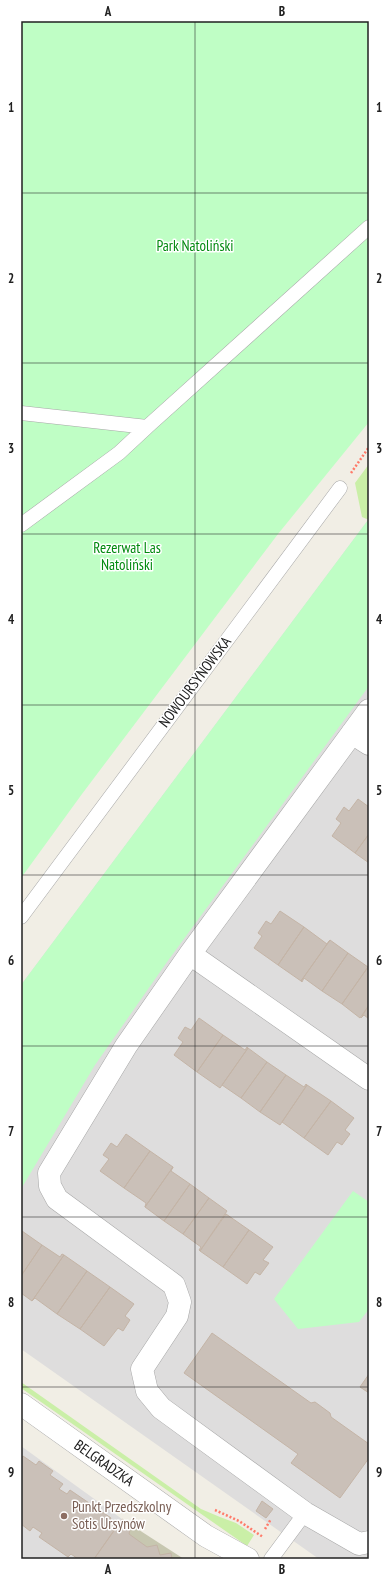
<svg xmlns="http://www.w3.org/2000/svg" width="390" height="1580" viewBox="0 0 390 1580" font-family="'PT Sans Narrow',sans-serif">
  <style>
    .residential { fill: #dedddd }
    .construction { fill: #c7c7b0 }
    .grass { fill: #caefa7 }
    .park { fill: #bffec5 }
    .building { fill: #cac0b8; stroke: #c4b4a6 }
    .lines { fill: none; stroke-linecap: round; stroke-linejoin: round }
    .service-casing { stroke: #a7a7a7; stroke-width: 15 }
    .minor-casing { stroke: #a7a7a7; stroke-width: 23 }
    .path { stroke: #ff7a69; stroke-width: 2.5; stroke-dasharray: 2 2; stroke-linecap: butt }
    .service { stroke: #fff; stroke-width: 14 }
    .minor { stroke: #fff; stroke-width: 22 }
    .grid { fill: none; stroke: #202020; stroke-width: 1; stroke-opacity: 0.55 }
    .education-dot { fill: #8d6e63; stroke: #fff; stroke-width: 1.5 }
    .labels { text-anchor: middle; stroke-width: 3; stroke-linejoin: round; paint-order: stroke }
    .park-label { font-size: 15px; fill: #028a0f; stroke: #fff }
    .street-label { font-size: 15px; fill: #202020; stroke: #fff }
    .education-label { font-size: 15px; fill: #785e54; stroke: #fff; text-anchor: start }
    .neatline { fill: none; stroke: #202020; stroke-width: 1.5 }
    .grid-label { font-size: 13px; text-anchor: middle; font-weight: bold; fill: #202020 }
  </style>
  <rect width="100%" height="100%" fill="#f1eee5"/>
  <path class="residential" d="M 368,520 L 369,520 L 369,1559 L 319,1559 L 21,1349 L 21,985 Z
    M 21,1446 L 122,1519 L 94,1559 L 21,1559 Z"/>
  <path class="construction" d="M 122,1519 L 184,1559 L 95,1559 Z"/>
  <path class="grass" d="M 369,464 L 369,520 L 362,517 L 355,483 Z
    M 21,1382 L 201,1509 L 220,1517 L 236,1523 L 254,1535 L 247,1546 L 21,1388 Z"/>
  <path class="park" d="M 21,21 L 369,21 L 369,422 L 278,534 L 82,794 L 21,878 Z
    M 368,520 L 369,520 L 369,686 L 167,962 L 95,1065 L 21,1189 L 21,985 Z
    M 353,1191 L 369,1202 L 369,1309 L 359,1322 L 298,1329 L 274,1299 Z"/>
  <path class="building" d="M 358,799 L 369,807 L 369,834 L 355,853 L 332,836 L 341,823 L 336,819 L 344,807 L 349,811 Z
    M 369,834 L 369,863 L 355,853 Z
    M 280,911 L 304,927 L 278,965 L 254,948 L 262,936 L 258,933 L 266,921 L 271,924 Z
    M 304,927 L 327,944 L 330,940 L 301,981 L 278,965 Z
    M 330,940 L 348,953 L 322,991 L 304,978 L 302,982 L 301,981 Z
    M 348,953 L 368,967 L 342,1004 L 322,991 Z
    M 368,967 L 369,968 L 369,1005 L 360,1018 L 342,1004 Z
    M 369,1005 L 369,1019 L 364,1015 L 361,1018 Z
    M 199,1018 L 223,1035 L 197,1072 L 174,1055 L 183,1042 L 178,1038 L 185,1027 L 191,1030 Z
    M 223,1035 L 245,1050 L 247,1047 L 248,1048 L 220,1088 L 197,1072 Z
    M 248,1048 L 267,1062 L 241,1098 L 222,1085 Z
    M 267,1062 L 286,1075 L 260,1112 L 241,1098 Z
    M 286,1075 L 304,1087 L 306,1084 L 307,1085 L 280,1125 L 260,1112 Z
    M 307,1085 L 331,1101 L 304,1138 L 282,1122 Z
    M 331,1101 L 354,1118 L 345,1130 L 350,1134 L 342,1145 L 337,1142 L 328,1155 L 304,1138 Z
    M 126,1134 L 150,1151 L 124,1188 L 100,1171 L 109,1159 L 103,1155 L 111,1143 L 117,1147 Z
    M 150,1151 L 173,1167 L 145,1207 L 146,1203 L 124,1188 Z
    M 173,1167 L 171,1171 L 190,1184 L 164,1221 L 145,1207 Z
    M 190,1184 L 209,1198 L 183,1234 L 164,1221 Z
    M 209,1198 L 227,1211 L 200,1251 L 199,1250 L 201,1247 L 183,1234 Z
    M 226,1214 L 249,1230 L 223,1267 L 200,1251 Z
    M 249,1230 L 273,1247 L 263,1260 L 269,1263 L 260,1275 L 255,1272 L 247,1284 L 223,1267 Z
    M 22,1231 L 42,1245 L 21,1276 L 21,1232 Z
    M 42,1245 L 60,1257 L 62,1254 L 64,1255 L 32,1301 L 21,1293 L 21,1276 Z
    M 64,1255 L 87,1271 L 57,1314 L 35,1298 L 32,1301 Z
    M 87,1271 L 110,1287 L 80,1329 L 57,1314 Z
    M 110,1287 L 134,1304 L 125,1316 L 130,1320 L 123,1331 L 118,1328 L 104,1346 L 80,1329 Z
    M 212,1333 L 311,1403 L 315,1402 L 330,1413 L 331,1417 L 369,1444 L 369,1458 L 340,1498 L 291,1463 L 298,1454 L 184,1373 Z
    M 369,1374 L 369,1393 L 360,1387 Z
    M 23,1456 L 36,1465 L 39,1461 L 53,1471 L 50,1475 L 63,1484 L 59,1489 L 67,1494 L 70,1490 L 111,1518 L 108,1523 L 116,1528 L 94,1559 L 78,1559 L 71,1554 L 68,1557 L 39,1537 L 42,1533 L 33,1527 L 30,1531 L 21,1524 L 21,1459 Z
    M 262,1501 L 273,1509 L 266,1518 L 256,1511 Z
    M 122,1519 L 131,1525 L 129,1534 L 147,1547 L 157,1545 L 160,1555 L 171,1553 L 172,1559 L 94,1559 Z"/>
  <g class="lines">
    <g class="service-casing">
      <path id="service" d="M 21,413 L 147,427 L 369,227
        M 21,525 L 119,453 L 147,427
        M 21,917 L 340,488
        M 271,1559 L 305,1513"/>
    </g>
    <g class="minor-casing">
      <path id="minor" d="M 369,710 L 190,954 L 126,1046 L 49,1173 L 50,1186 L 57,1199 L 174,1285 L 180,1302 L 177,1316 L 142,1369 L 147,1391 L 161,1408 L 305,1513 L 359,1544 L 369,1542
        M 352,733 L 369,744
        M 190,954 L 369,1079
        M 21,1404 L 206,1536 L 248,1559"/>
    </g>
    <path class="path" d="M 351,473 L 369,447
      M 215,1510 L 239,1521 L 263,1537
      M 265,1529 L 271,1519"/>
    <use href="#service" class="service"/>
    <use href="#minor" class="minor"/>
  </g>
  <path class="grid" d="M 195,21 L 195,1559M 21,193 L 369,193M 21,363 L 369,363M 21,534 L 369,534M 21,705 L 369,705M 21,875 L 369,875M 21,1046 L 369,1046M 21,1217 L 369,1217M 21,1387 L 369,1387"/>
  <circle class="education-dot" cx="64" cy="1516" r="4"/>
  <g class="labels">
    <g class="park-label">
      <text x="195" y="251">Park Natoliński</text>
      <text x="127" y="553">Rezerwat Las<tspan x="127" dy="17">Natoliński</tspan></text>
    </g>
    <g class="street-label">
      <text transform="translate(195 682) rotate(-53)" y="5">NOWOURSYNOWSKA</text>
      <text transform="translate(104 1463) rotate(35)" y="5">BELGRADZKA</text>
    </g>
    <g class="education-label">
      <text x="72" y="1512">Punkt Przedszkolny<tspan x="72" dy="17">Sotis Ursynów</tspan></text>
    </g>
  </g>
  <rect width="390" height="1580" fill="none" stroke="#ffffff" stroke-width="44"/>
  <rect x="22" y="22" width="346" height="1536" class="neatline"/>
  <g class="grid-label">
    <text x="108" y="16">A</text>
    <text x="282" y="16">B</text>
    <text x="11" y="112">1</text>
    <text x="379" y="112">1</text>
    <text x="11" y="283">2</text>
    <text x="379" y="283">2</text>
    <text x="11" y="453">3</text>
    <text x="379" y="453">3</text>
    <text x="11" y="624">4</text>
    <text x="379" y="624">4</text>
    <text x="11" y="795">5</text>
    <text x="379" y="795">5</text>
    <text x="11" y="965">6</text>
    <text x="379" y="965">6</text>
    <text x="11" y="1136">7</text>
    <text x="379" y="1136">7</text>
    <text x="11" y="1307">8</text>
    <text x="379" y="1307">8</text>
    <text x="11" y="1477">9</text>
    <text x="379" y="1477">9</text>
    <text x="108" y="1574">A</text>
    <text x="282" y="1574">B</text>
  </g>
</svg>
